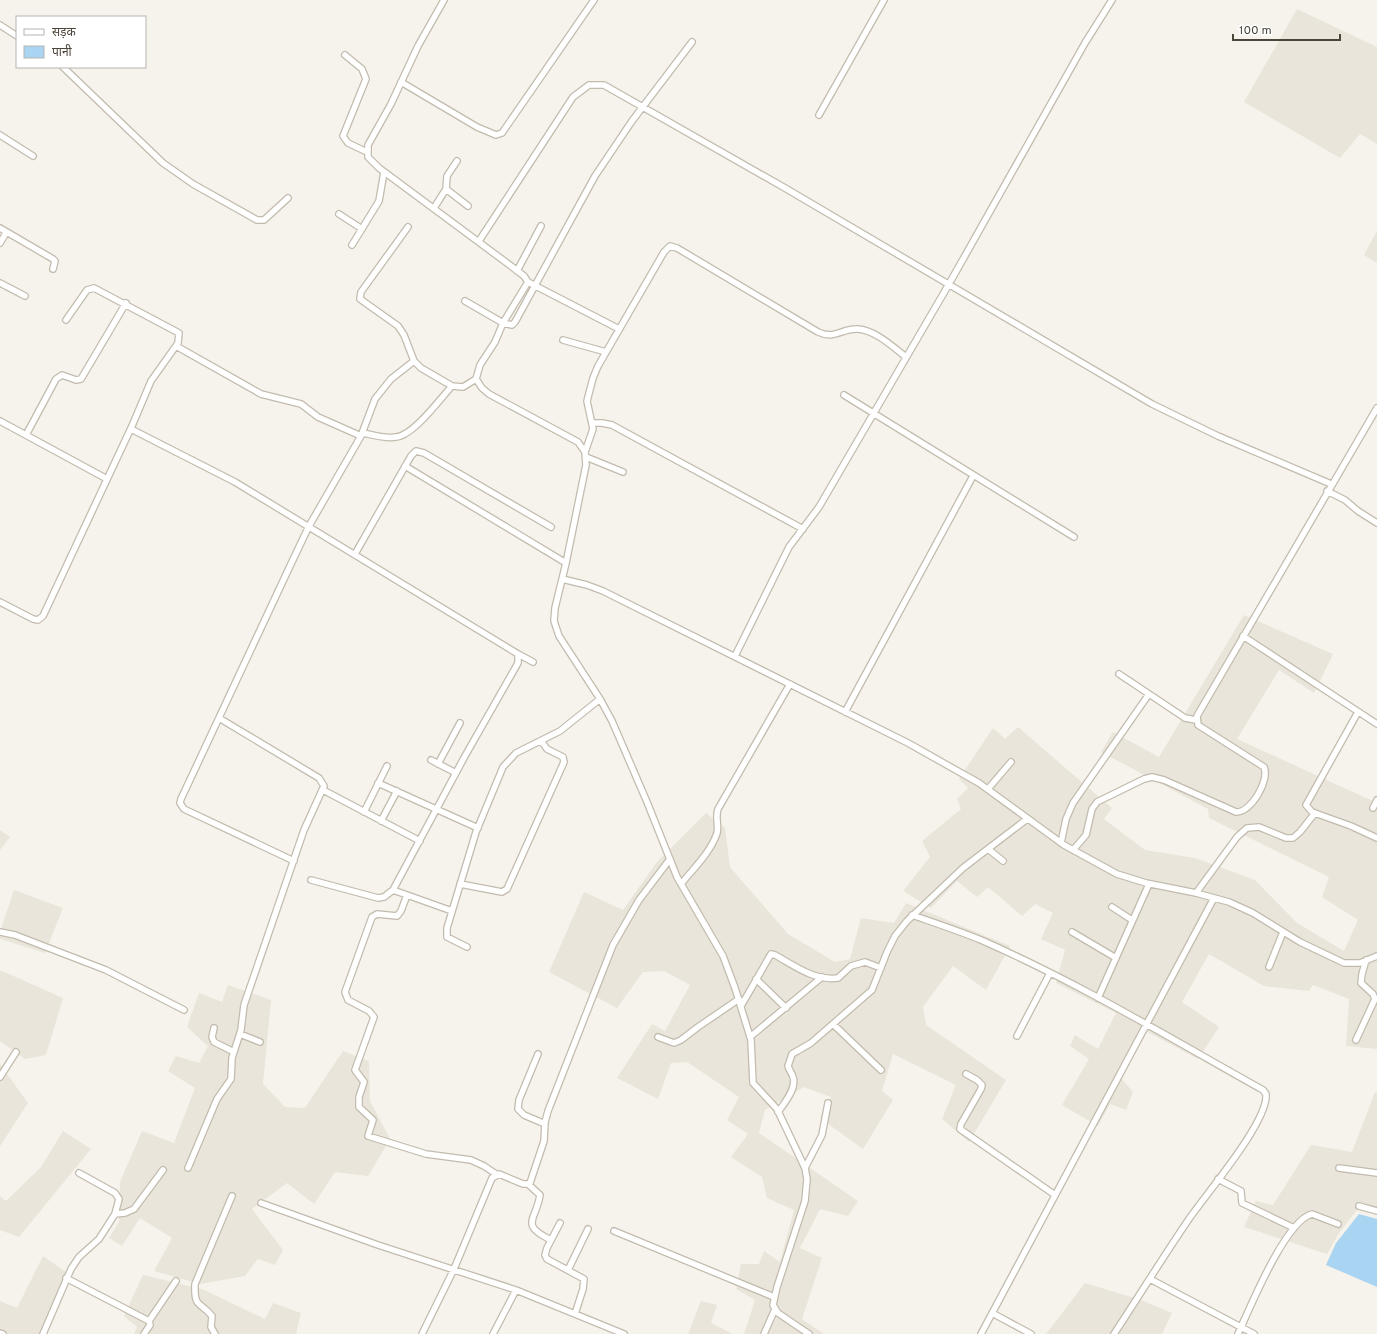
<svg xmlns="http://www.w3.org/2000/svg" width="1377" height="1334" viewBox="0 0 1377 1334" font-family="Overpass,'Noto Sans Devanagari',sans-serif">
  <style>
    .residential { fill: #eae5da }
    .water { fill: #a9d4f2 }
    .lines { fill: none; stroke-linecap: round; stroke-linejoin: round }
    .street-casing { stroke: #c2bbae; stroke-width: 8 }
    .street { stroke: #fff; stroke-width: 5.5 }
  </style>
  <rect width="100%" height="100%" fill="#f6f3ec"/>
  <path class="residential" d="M 1297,9 L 1377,47 L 1377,144 L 1360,134 L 1340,158 L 1244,102 Z
    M 1377,231 L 1377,263 L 1364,255 Z
    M 1244,615 L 1333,654 L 1314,693 L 1279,670 L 1237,739 L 1377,803 L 1377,1049 L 1346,1046 L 1349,999 L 1313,985 L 1309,991 L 1264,986 L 1209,954 L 1182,1002 L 1219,1027 L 1198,1059 L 1146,1031 L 1121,1078 L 1133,1092 L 1126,1110 L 1110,1104 L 1098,1126 L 1062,1105 L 1089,1059 L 1070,1046 L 1075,1035 L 1098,1049 L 1116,1013 L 1056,983 L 1065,950 L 1041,939 L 1053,913 L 1035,904 L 1022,916 L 988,887 L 977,897 L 957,881 L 931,908 L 903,891 L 930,857 L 922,841 L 961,809 L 957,799 L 968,788 L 959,779 L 993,728 L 1005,739 L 1018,727 L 1112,808 L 1104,819 L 1145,850 L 1195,858 L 1255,880 L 1297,923 L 1344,951 L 1358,920 L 1322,897 L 1329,877 L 1209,818 L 1208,809 L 1101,752 L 1113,732 L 1159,757 Z
    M 706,813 L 725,828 L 730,867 L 788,934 L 835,962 L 850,959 L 861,918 L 894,923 L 906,903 L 1010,946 L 986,990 L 953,966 L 923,1007 L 926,1025 L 1006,1080 L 969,1142 L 942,1119 L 956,1085 L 893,1054 L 882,1091 L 893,1100 L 863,1149 L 820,1118 L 831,1097 L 804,1087 L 765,1110 L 759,1133 L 858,1201 L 848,1216 L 820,1209 L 800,1248 L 822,1258 L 802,1319 L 824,1334 L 744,1334 L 755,1300 L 736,1289 L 741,1264 L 759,1264 L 764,1251 L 780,1262 L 794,1210 L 767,1198 L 762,1177 L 731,1157 L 748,1134 L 727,1120 L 739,1097 L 687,1062 L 671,1063 L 658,1099 L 617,1078 L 652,1024 L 665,1031 L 690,985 L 664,971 L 643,972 L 617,1008 L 549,972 L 584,892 L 623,910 L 657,862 Z
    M 0,830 L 10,837 L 0,850 Z
    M 14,890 L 63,908 L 45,953 L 0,939 L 0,932 Z
    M 0,970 L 63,998 L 46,1055 L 25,1059 L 0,1041 Z
    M 228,985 L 271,1000 L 263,1084 L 285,1107 L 305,1108 L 343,1051 L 369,1061 L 370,1101 L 390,1139 L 368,1176 L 335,1172 L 314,1204 L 287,1183 L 252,1209 L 283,1250 L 275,1265 L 258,1259 L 245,1276 L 200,1284 L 154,1271 L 172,1238 L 140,1218 L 122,1246 L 109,1238 L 119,1222 L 120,1182 L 142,1131 L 174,1143 L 195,1088 L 168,1071 L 176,1056 L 199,1063 L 208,1046 L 187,1027 L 199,993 L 222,1002 Z
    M 0,1064 L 28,1103 L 0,1146 Z
    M 1375,1092 L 1377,1093 L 1377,1215 L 1357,1210 L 1339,1233 L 1327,1254 L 1244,1227 L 1256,1201 L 1273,1205 L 1311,1145 L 1352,1152 Z
    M 63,1131 L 91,1149 L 19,1237 L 0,1230 L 0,1196 L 6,1201 L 41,1167 Z
    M 43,1256 L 70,1275 L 41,1334 L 0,1334 L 0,1301 L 17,1308 Z
    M 143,1275 L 202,1289 L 265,1319 L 273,1303 L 301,1313 L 296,1334 L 134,1334 L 137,1327 L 124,1316 Z
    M 1085,1283 L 1141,1300 L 1172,1313 L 1162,1334 L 1046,1334 Z
    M 701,1301 L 717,1305 L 711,1323 L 733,1334 L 688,1334 Z"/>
  <path class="water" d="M 1359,1214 L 1377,1219 L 1377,1287 L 1326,1265 L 1336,1243 Z"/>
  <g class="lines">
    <g class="street-casing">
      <path id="street" d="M 444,0 L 418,46 L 391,104 L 368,145 L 368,157 L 379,168 L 507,263 L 524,276 L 528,282 L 503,323 L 495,342 L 480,365 L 476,379 L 482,388 L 489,394 L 578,442 L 585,452 L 586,465 L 566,563 L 555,608 L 554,621 L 559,636 L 600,699 L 612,721 L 647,802 L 677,877 L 723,956 L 735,988 L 751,1040 L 753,1083 L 777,1109 L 805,1168 L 807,1179 L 805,1201 L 777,1287 L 773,1305 L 778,1313 L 809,1334
        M 0,25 L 17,36
        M 345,55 L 362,69 L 366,79 L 343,136 L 348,143 L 367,152
        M 63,67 L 163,163 L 193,184 L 257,220 L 264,220 L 288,198
        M 401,82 L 477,127 L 496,135 L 502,133 L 594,0
        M 819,115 L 884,0
        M 0,135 L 33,156
        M 446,189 L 468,206
        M 434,208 L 446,189 L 447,176 L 457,161
        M 339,214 L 362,229
        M 408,227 L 361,292 L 360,299 L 398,326 L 404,335 L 414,361 L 421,368 L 452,386 L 463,387 L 476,379
        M 0,228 L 53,259 L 55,261 L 53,269
        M 479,241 L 573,97 L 589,85 L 604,85 L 785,188 L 1152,404 L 1218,436 L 1331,484
        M 0,243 L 6,233
        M 352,245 L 379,201 L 384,172
        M 517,271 L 541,226
        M 528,282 L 619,329
        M 0,283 L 25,296
        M 465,301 L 503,323 L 512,325 L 515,322 L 595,176 L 632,121 L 692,42
        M 563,340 L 606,352
        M 176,346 L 261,394 L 301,404 L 318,417 L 361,436
        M 844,395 L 1074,537
        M 0,421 L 107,479
        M 593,423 L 602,423 L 612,425 L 803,529
        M 131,429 L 235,482 L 518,654 L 518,663 L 465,756 L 393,890 L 384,897 L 378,898 L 311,880
        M 363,433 C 373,435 385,439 396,437 C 413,436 440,399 452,386
        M 26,435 L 56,379 L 62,375 L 76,380 L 81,379 L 126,303
        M 585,452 L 593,429 L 587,401 L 593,378 L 598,366 L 664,252 L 670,246 L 677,248 L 818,332 C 835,340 842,328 858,329 C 875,330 893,347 906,357
        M 586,457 L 623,472
        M 405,466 L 566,563
        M 1327,491 L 1345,500 L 1358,511 L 1377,523
        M 355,554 L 411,456 L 416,451 L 424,453 L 551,527
        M 562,579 L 587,585 L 603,591 L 908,743 L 979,783 L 1064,845 L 1117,874 L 1146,883 L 1196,893 L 1229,902 L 1253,913 L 1300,942 L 1344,963 L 1360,963 L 1377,956
        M 0,602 L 33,619 L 38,620 L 43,616 L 132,426 L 151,381 L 178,343 L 179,333 L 94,288 L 87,290 L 66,320
        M 1243,636 L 1377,724
        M 518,654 L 533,662
        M 735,656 L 789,547 L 819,507 L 949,284 L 1085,43 L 1112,0
        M 1119,674 L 1185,718 L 1196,720
        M 845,712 L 973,476
        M 1358,712 L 1306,805 L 1312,812 L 1351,826 L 1377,838
        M 431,760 L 456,773
        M 438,764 L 460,723
        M 378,783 L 478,828
        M 988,789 L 1011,762
        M 323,790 L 420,841
        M 1373,808 L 1377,800
        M 364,812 L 387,766
        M 381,821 L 397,791
        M 1061,843 L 1066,819 L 1073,803 L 1149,694
        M 988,849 L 1003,861
        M 1073,850 L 1086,835 L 1092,809 L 1097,802 L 1144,779 L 1152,777 L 1164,780 L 1236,812 C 1251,813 1270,780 1264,767 L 1198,725 L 1197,716 L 1377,408
        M 294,861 L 184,809 L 180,803 L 181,799 L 290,566 L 309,526 L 361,436 L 375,399 L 391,379 L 414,361
        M 460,884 L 502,892 L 507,889 L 564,762 L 563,757 L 547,749 L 542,742
        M 681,884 C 693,869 711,852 717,833 C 719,825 715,817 718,809 L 790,684
        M 393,890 L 452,911
        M 1196,893 L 1237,837 L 1247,828 L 1259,827 L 1286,838 L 1293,838 L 1300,832 L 1315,813
        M 407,895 L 401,911 L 397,916 L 377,914 L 372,917 L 345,992 L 348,1000 L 369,1011 L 374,1017 L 355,1070 L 364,1082 L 359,1097 L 359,1107 L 373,1120 L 368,1136 L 426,1154 L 471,1160 L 484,1166 L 496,1174
        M 1112,907 L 1132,920
        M 912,915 C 935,923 959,931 981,940 C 1079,983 1170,1038 1263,1090 L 1266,1094 C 1269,1121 1206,1194 1189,1219 C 1163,1257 1139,1296 1114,1334
        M 0,932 L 15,935 L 106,970 L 184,1010
        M 1072,932 L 1116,958
        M 467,947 L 447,937 L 447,928 L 476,832 L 503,767 L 516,753 L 560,731 L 600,699
        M 1269,967 L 1283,932
        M 756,979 L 786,1008
        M 1098,998 L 1149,884
        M 741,1006 L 771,954 L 775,955 C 795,966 814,981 838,978 L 851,966 L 865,962 L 881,968
        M 834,1025 L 881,1070
        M 214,1028 L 212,1037 L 214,1042 L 234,1052
        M 240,1034 L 260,1042
        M 1017,1036 L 1050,973
        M 658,1037 L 674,1043 L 681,1040 L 698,1027 L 739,999
        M 750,1037 L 822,977
        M 1356,1040 L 1375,999 L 1373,994 L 1361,983 L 1362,974 L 1366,960
        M 538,1054 L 519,1100 L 518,1109 L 524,1115 L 545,1124
        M 966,1074 L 977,1080 L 982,1085 L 981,1089 L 961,1124 L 960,1129 L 1055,1195
        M 0,1077 L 16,1052
        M 778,1112 C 784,1104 797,1088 793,1077 C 792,1073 789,1070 788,1066 L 792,1054 L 811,1043 L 872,990 L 887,952 L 895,936 L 907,921 L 963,868 L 1027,819
        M 188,1168 L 217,1099 L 231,1079 L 232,1058 L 241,1030 L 244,1005 L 304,830 L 324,786 L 319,778 L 219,718
        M 805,1168 L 822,1135 L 828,1103
        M 1339,1168 L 1377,1173
        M 1218,1179 L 1241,1191 L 1242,1203 L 1294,1228
        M 528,1184 L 540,1195 C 536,1221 519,1224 551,1240
        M 261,1203 L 378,1245 L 516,1290 L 624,1334
        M 1359,1206 L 1377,1211
        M 115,1214 L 125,1213 L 134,1209 L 163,1170
        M 560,1223 L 547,1248 L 545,1255 L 547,1259 L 584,1279 L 583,1289 L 575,1314
        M 614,1231 L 774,1297
        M 568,1270 L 588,1229
        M 66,1278 L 149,1321 L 150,1325 L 144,1334
        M 1150,1279 L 1254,1334
        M 992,1313 L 1031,1334
        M 149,1321 L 176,1281
        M 0,1333 L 3,1334
        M 43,1334 L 71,1269 L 79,1257 L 99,1239 L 115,1214 L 119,1199 L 115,1193 L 79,1173
        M 215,1334 L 211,1327 L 212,1316 C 200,1301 194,1309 195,1284 L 232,1196
        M 422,1334 L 454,1269 L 492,1178 L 499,1174 L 523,1184 L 528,1184 L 530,1183 L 544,1141 L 545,1122 L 548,1111 L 613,945 L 639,900 L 670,859
        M 493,1334 L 516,1290
        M 764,1334 L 775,1309
        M 981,1334 L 1214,898
        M 1238,1334 C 1250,1308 1285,1221 1312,1214 L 1338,1224"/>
    </g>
    <use href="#street" class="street"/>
  </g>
  <rect x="16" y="16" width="130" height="52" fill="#ffffff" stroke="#b7b4b0"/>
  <rect x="24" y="29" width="20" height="6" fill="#ffffff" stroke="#b7b4b0"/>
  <text x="52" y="36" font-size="12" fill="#4b4439">सड़क</text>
  <rect x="24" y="46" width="20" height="12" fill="#a9d4f2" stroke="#b7b4b0"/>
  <text x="52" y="56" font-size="12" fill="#4b4439">पानी</text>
  <path d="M1233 34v6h107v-6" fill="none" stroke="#4b4439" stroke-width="2"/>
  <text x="1239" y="34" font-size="12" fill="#4b4439" stroke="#ffffff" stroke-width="3" paint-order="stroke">100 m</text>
</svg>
